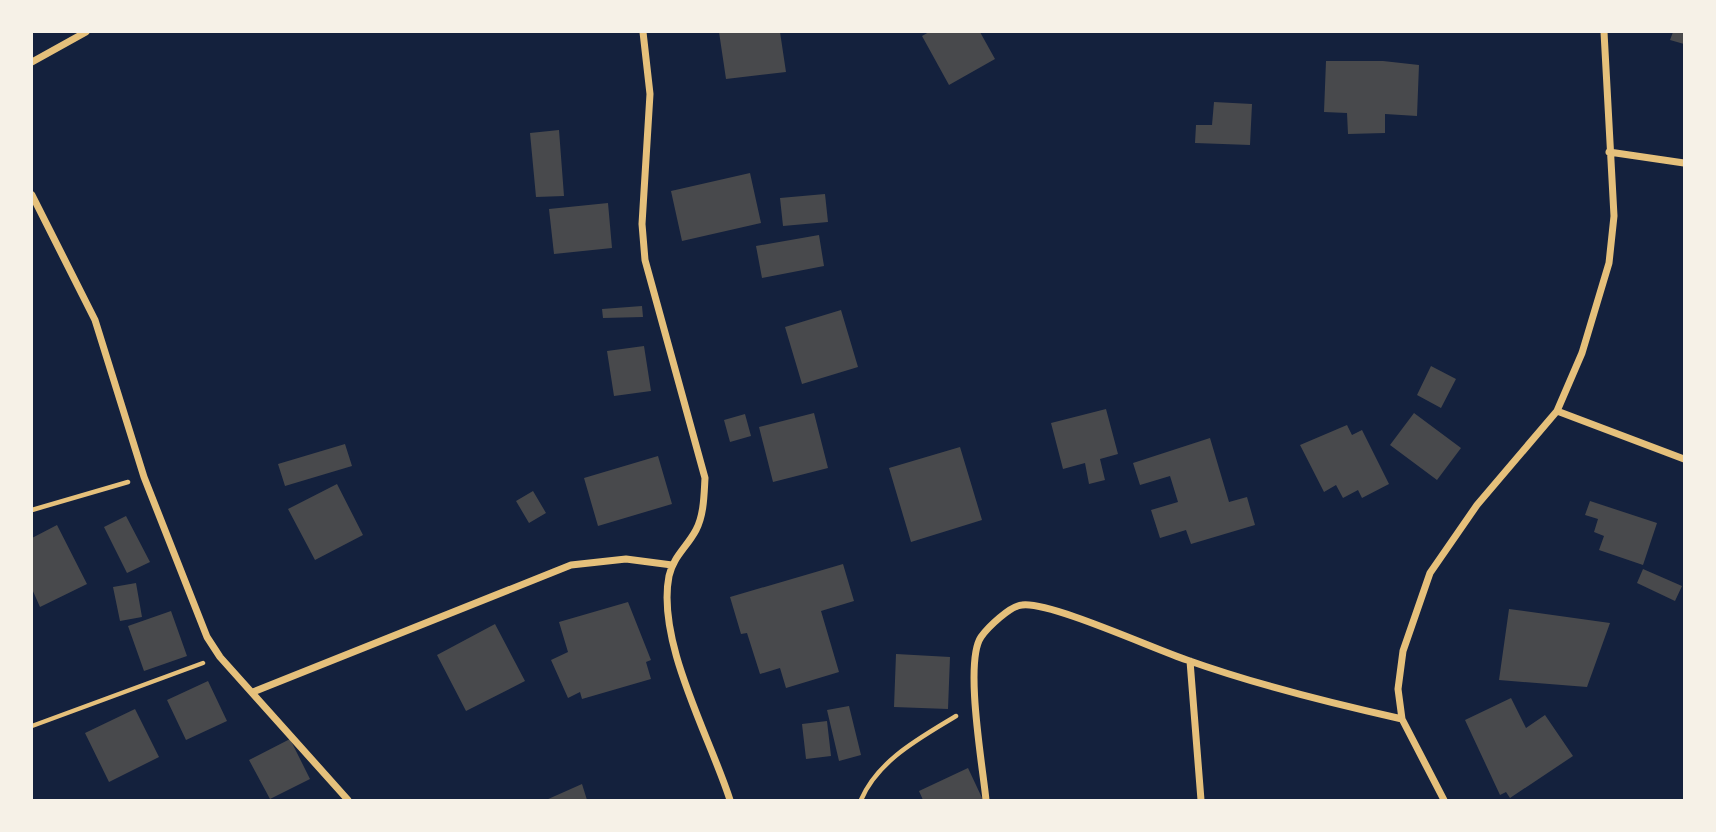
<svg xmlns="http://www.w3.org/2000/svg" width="1716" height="832" viewBox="0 0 1716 832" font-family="'Golos Text',sans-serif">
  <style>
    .building { fill: #48494c }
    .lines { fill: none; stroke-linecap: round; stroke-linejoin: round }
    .path { stroke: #e5c07b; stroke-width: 4.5 }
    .minor { stroke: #e5c07b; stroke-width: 7 }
  </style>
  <rect width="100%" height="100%" fill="#14213d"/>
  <path class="building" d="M 719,32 L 780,32 L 786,72 L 726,79 Z
    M 929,32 L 980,32 L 995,59 L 949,85 L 922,36 Z
    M 1673,32 L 1684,32 L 1684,44 L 1670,40 Z
    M 1326,61 L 1383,61 L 1419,65 L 1417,116 L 1385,114 L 1385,133 L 1348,134 L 1347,113 L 1324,112 Z
    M 1214,102 L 1252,104 L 1250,145 L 1195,143 L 1196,125 L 1212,125 Z
    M 559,130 L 564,196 L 536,197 L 530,133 Z
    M 750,173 L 761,223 L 682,241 L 671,191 Z
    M 825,194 L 828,222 L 783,226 L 780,198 Z
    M 608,203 L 612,248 L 554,254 L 549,209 Z
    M 819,235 L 824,266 L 762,278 L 756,246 Z
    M 642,306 L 643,317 L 603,318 L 602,309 Z
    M 841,310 L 858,367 L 802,384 L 785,327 Z
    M 644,346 L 651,391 L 614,396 L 607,351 Z
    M 1431,366 L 1456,379 L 1441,408 L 1417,395 Z
    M 1106,409 L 1118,454 L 1100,459 L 1105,480 L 1089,484 L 1085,463 L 1063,469 L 1051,423 Z
    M 814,413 L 828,468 L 773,482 L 759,427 Z
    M 1414,413 L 1461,448 L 1437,480 L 1390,445 Z
    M 745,414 L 751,436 L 730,442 L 724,420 Z
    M 1347,425 L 1352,435 L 1362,430 L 1389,484 L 1362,498 L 1358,490 L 1343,498 L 1336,485 L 1324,492 L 1300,445 Z
    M 1210,438 L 1229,502 L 1247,497 L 1255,525 L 1191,544 L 1186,530 L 1160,538 L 1151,510 L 1178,502 L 1170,476 L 1140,485 L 1133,463 Z
    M 345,444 L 352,466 L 285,486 L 278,464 Z
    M 960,447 L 982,520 L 911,542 L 889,468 Z
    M 658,456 L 672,504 L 598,526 L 584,478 Z
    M 337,484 L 363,535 L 315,560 L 288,509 Z
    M 533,491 L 546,513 L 529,523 L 516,501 Z
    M 1590,501 L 1657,523 L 1643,565 L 1599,550 L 1604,536 L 1594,532 L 1598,519 L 1585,515 Z
    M 126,516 L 150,562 L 127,573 L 104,527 Z
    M 57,525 L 87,584 L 40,607 L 32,589 L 32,538 Z
    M 843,564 L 854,601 L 821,611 L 839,672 L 786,688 L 780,668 L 760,674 L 747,633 L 741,634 L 730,597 Z
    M 1643,569 L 1682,586 L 1675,601 L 1637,583 Z
    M 136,583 L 142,617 L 120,621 L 113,587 Z
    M 628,602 L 651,660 L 646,662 L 651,679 L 582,699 L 580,692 L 568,698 L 551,660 L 568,652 L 559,622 Z
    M 1509,609 L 1610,623 L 1587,687 L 1499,680 Z
    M 171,611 L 187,656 L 144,671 L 128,626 Z
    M 495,624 L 525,681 L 466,711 L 437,655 Z
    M 896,654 L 950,657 L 948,709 L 894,707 Z
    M 208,681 L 227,721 L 186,740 L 167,700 Z
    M 1511,698 L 1526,728 L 1545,715 L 1573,756 L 1510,798 L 1506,792 L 1500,795 L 1465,720 Z
    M 849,706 L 861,755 L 839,761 L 827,710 Z
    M 135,709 L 159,757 L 109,782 L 85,733 Z
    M 827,721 L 831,756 L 806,759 L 802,724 Z
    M 290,739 L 310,779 L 270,799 L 249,760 Z
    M 968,768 L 983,800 L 923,800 L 919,791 Z
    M 582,784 L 587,800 L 546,800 Z"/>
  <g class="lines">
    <path class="path" d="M 32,510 L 128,482
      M 32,726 L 203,663
      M 861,800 C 878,760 920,738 956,716"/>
    <path class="minor" d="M 643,32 L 650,94 L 642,224 L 645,260 L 705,478 C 704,495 704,515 696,530 C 687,547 673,557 669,576 C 656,642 710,737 730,800
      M 32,62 L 86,32
      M 1609,152 L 1684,163
      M 32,195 L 95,320 L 144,477 L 207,637 L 220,657 L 348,800
      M 1557,411 L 1684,459
      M 1190,661 L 1201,800
      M 253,692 L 571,565 L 626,559 L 672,565
      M 986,800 C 983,768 964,662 981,637 C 988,627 1010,606 1022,605 C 1049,601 1154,649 1187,660 C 1257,685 1330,703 1402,719
      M 1444,800 L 1402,719 L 1398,689 L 1403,651 L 1430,573 L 1477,505 L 1557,411 L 1582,353 L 1609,263 L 1614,216 L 1604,32"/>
  </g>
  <rect width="1716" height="832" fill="none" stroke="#f6f1e7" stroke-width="66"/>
</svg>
